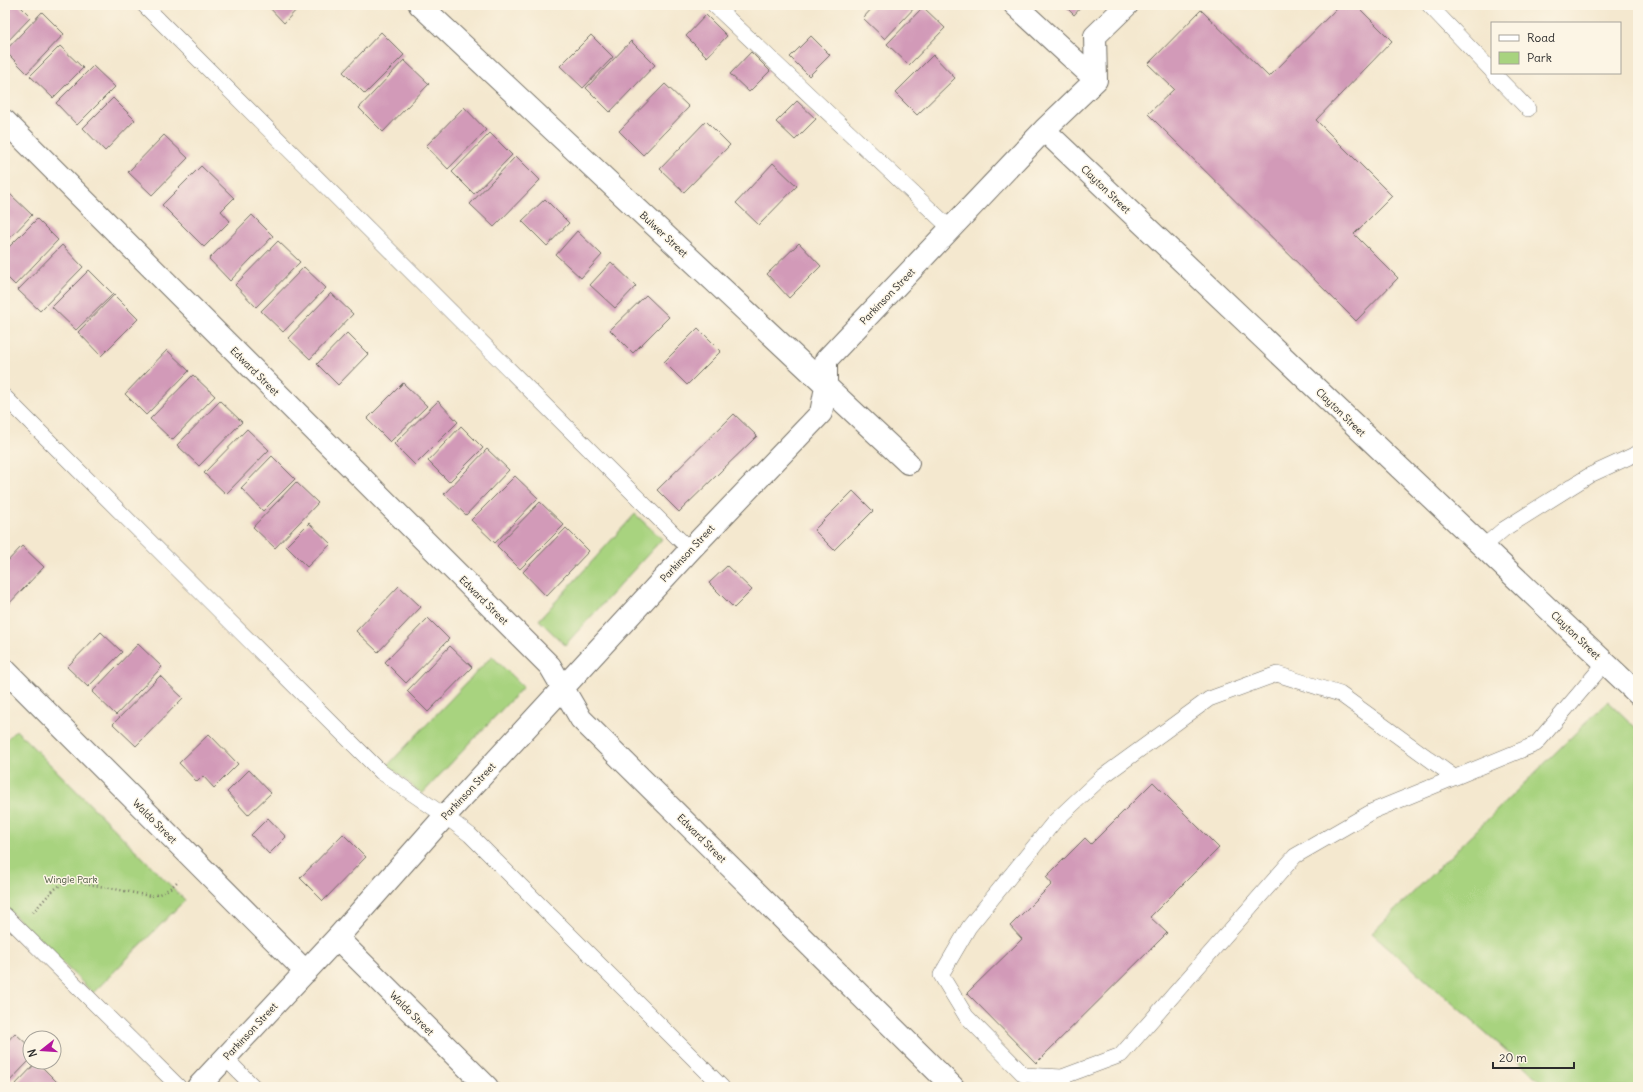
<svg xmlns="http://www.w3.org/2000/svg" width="1643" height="1092" viewBox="0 0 1643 1092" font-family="Delius,sans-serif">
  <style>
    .green { fill: #a8d37f; stroke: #6a7f55 }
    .building { fill: #d29ab8 }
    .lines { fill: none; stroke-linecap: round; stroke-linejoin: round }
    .lane-casing { stroke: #716d64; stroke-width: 16 }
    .street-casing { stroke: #716d64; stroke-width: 24 }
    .path { stroke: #716d64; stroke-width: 2.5; stroke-dasharray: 1 3; stroke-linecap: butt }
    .lane { stroke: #fff; stroke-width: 15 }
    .street { stroke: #fff; stroke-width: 22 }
    .labels { text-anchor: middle; stroke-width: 3; stroke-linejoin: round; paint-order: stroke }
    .street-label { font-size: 10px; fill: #2b2b2b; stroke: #fcf5e5 }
    .park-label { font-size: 10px; fill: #4a5540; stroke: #fcf5e5 }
  </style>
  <rect width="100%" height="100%" fill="#fcf5e5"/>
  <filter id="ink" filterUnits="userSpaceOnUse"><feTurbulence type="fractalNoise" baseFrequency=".025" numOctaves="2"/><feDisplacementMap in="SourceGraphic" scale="8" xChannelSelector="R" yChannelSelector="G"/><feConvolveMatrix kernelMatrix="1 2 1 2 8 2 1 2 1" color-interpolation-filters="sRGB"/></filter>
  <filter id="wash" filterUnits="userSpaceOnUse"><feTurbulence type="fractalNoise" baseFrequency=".012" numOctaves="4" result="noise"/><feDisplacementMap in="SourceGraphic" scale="16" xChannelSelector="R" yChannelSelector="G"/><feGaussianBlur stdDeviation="0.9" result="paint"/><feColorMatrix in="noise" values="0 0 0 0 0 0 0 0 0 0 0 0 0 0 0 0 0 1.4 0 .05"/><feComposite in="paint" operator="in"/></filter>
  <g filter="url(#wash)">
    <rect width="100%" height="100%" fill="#f4e8cf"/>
    <path class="green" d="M 635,514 L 662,539 L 565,645 L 539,620 Z
      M 492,656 L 523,687 L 422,794 L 388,765 Z
      M 1608,701 L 1638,730 L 1638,1087 L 1548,1087 L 1372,933 Z
      M 16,730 L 185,900 L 93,993 L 5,906 L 5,741 Z"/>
    <g id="blocks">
      <path class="building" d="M 5,5 L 19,5 L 31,17 L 5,44 Z
        M 267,5 L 301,5 L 284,23 Z
        M 875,5 L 917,5 L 885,39 L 863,18 Z
        M 1064,5 L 1083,5 L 1074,15 Z
        M 1340,5 L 1356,5 L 1392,41 L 1316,120 L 1392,196 L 1354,234 L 1398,278 L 1356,321 L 1148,114 L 1174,89 L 1148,64 L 1201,10 L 1269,77 Z
        M 923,7 L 945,28 L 909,65 L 887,44 Z
        M 42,12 L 64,34 L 27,73 L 5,51 Z
        M 706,15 L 727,36 L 707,57 L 686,36 Z
        M 381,32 L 404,55 L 365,94 L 343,72 Z
        M 591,35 L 613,57 L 583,88 L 560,66 Z
        M 811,36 L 830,55 L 809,76 L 790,57 Z
        M 631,41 L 655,65 L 610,112 L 586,88 Z
        M 60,46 L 83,68 L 53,98 L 30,76 Z
        M 751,52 L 770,71 L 749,92 L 730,74 Z
        M 933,55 L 955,78 L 917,115 L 895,93 Z
        M 404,60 L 429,84 L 383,132 L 359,108 Z
        M 93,66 L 115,87 L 77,125 L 56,103 Z
        M 665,84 L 689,107 L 643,155 L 619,131 Z
        M 113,98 L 135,120 L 105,151 L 83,128 Z
        M 797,101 L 816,119 L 795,140 L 776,122 Z
        M 464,107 L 486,130 L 448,169 L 426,146 Z
        M 706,121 L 730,145 L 684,192 L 660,169 Z
        M 490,133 L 512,155 L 474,194 L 452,172 Z
        M 164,135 L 188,158 L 152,195 L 128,172 Z
        M 516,156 L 540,180 L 494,227 L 470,204 Z
        M 773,163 L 797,186 L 759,225 L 736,203 Z
        M 201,166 L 234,198 L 221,211 L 230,221 L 204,247 L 162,205 Z
        M 10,194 L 32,215 L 5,243 L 5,199 Z
        M 545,199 L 569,223 L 547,246 L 522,221 Z
        M 252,215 L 273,236 L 230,281 L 209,259 Z
        M 37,219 L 58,240 L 15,285 L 5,275 L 5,251 Z
        M 577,231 L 602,255 L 581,278 L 556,255 Z
        M 278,241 L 300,262 L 256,307 L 235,285 Z
        M 799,243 L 821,266 L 789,298 L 767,274 Z
        M 62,245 L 83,267 L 40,311 L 18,290 Z
        M 611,262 L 636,286 L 615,308 L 590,285 Z
        M 304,267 L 326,288 L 283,332 L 261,311 Z
        M 89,270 L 113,294 L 76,330 L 52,307 Z
        M 331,293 L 353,314 L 310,359 L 288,338 Z
        M 114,295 L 138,319 L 101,356 L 78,332 Z
        M 646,295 L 669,317 L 633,353 L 610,330 Z
        M 698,328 L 721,351 L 687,385 L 664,362 Z
        M 347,333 L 368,354 L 338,385 L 317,364 Z
        M 167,350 L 189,371 L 146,415 L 125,394 Z
        M 193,375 L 215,396 L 172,440 L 150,419 Z
        M 403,383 L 427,406 L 390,442 L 367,419 Z
        M 220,401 L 242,422 L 199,466 L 177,445 Z
        M 438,401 L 458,422 L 415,465 L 394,444 Z
        M 734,414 L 757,436 L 679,512 L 657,490 Z
        M 461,426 L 483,448 L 449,482 L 428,461 Z
        M 247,429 L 269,450 L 226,494 L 204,473 Z
        M 487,449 L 509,470 L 466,515 L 444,494 Z
        M 272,456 L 295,479 L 263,511 L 241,488 Z
        M 515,476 L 538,498 L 495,543 L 471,520 Z
        M 296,482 L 318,503 L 275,548 L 253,527 Z
        M 853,491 L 873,511 L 834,550 L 814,530 Z
        M 540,502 L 564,525 L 520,569 L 497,546 Z
        M 309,523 L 331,544 L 307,567 L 286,546 Z
        M 566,528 L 589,551 L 546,596 L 523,572 Z
        M 22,546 L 44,567 L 5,608 L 5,564 Z
        M 727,566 L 752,590 L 734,608 L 709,583 Z
        M 399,586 L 421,607 L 378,652 L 356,631 Z
        M 428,618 L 449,639 L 406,683 L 385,662 Z
        M 101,632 L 122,652 L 88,687 L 67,667 Z
        M 138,644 L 162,667 L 116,715 L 92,692 Z
        M 450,646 L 472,667 L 428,712 L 407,691 Z
        M 160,676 L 183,698 L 136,746 L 113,724 Z
        M 209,734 L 238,764 L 214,788 L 203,776 L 197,782 L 179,763 Z
        M 249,770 L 271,793 L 248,815 L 227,792 Z
        M 1153,782 L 1219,848 L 1150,917 L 1167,933 L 1036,1063 L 967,993 L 1022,939 L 1010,926 L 1052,884 L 1046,877 L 1085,838 L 1091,844 Z
        M 268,818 L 286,837 L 269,854 L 251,835 Z
        M 343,834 L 366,857 L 323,901 L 300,878 Z
        M 15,1033 L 30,1047 L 30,1060 L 5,1086 L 5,1044 Z
        M 37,1062 L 59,1084 L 56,1087 L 13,1087 Z"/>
    </g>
  </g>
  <g filter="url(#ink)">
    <use href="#blocks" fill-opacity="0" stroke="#716d64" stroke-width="1"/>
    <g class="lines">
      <g class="lane-casing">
        <path id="lane" d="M 144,5 L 690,550
          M 714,5 L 951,229
          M 1429,5 L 1492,71
          M 1493,73 L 1528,109
          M 5,397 L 381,772 L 445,816 L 470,835 L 722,1087
          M 1483,547 L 1504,529 L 1590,475 L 1638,453
          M 1454,777 L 1340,694 L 1277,674 L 1209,699 L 1102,777 L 1054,822 L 969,927 L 941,975 L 966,1016 L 1024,1075 L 1062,1077 L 1121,1055 L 1295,856 L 1373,811 L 1536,744 L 1605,663
          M 5,915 L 179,1087
          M 225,1058 L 254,1087"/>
      </g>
      <g class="street-casing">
        <path id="street" d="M 420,5 L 908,463
          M 1015,5 L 1096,80
          M 5,121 L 550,666 L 581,719 L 953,1087
          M 1044,130 L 1638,694
          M 5,670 L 306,972
          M 337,938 L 487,1087
          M 198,1087 L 337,938 L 445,816 L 690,550 L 821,413 L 826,387 L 826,360 L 1044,130 L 1096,80 L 1095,36 L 1127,5"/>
      </g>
      <path class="path" d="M 33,912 C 45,900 56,882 74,881 L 150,896 C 163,894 170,889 179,880"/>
      <use href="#lane" class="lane"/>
      <use href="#street" class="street"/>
    </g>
  </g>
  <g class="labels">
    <g class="street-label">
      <text transform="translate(1106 189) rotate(44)" y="4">Clayton Street</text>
      <text transform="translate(664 234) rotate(43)" y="4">Bulwer Street</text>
      <text transform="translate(887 296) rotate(-46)" y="4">Parkinson Street</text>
      <text transform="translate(255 371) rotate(45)" y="4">Edward Street</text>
      <text transform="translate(1341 412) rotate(44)" y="4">Clayton Street</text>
      <text transform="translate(687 553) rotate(-47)" y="4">Parkinson Street</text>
      <text transform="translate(484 600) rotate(45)" y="4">Edward Street</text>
      <text transform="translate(1576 635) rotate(44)" y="4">Clayton Street</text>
      <text transform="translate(468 791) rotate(-47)" y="4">Parkinson Street</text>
      <text transform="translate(155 821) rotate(45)" y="4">Waldo Street</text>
      <text transform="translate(702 838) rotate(45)" y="4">Edward Street</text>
      <text transform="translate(412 1013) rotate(45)" y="4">Waldo Street</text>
      <text transform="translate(250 1031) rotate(-47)" y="4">Parkinson Street</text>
    </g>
    <g class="park-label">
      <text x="71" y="883">Wingle Park</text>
    </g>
  </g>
  <rect width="1643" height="1092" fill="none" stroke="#fcf5e5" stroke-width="20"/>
  <rect x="1491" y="22" width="130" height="52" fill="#fcf5e5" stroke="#a8a49b"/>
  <rect x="1499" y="35" width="20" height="6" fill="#ffffff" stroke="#a8a49b"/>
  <text x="1527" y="42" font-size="12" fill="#2b2b2b">Road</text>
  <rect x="1499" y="52" width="20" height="12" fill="#a8d37f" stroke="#a8a49b"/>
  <text x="1527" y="62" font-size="12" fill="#2b2b2b">Park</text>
  <g transform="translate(42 1050) rotate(253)"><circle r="19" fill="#fcf5e5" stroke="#a8a49b"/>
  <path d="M0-3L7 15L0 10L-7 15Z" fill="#b5179e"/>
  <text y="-6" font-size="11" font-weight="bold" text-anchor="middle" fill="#2b2b2b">N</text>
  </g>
  <path d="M1493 1062v6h81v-6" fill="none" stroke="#2b2b2b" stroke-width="2"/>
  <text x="1499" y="1062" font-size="12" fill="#2b2b2b" stroke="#fcf5e5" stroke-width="3" paint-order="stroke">20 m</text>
</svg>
